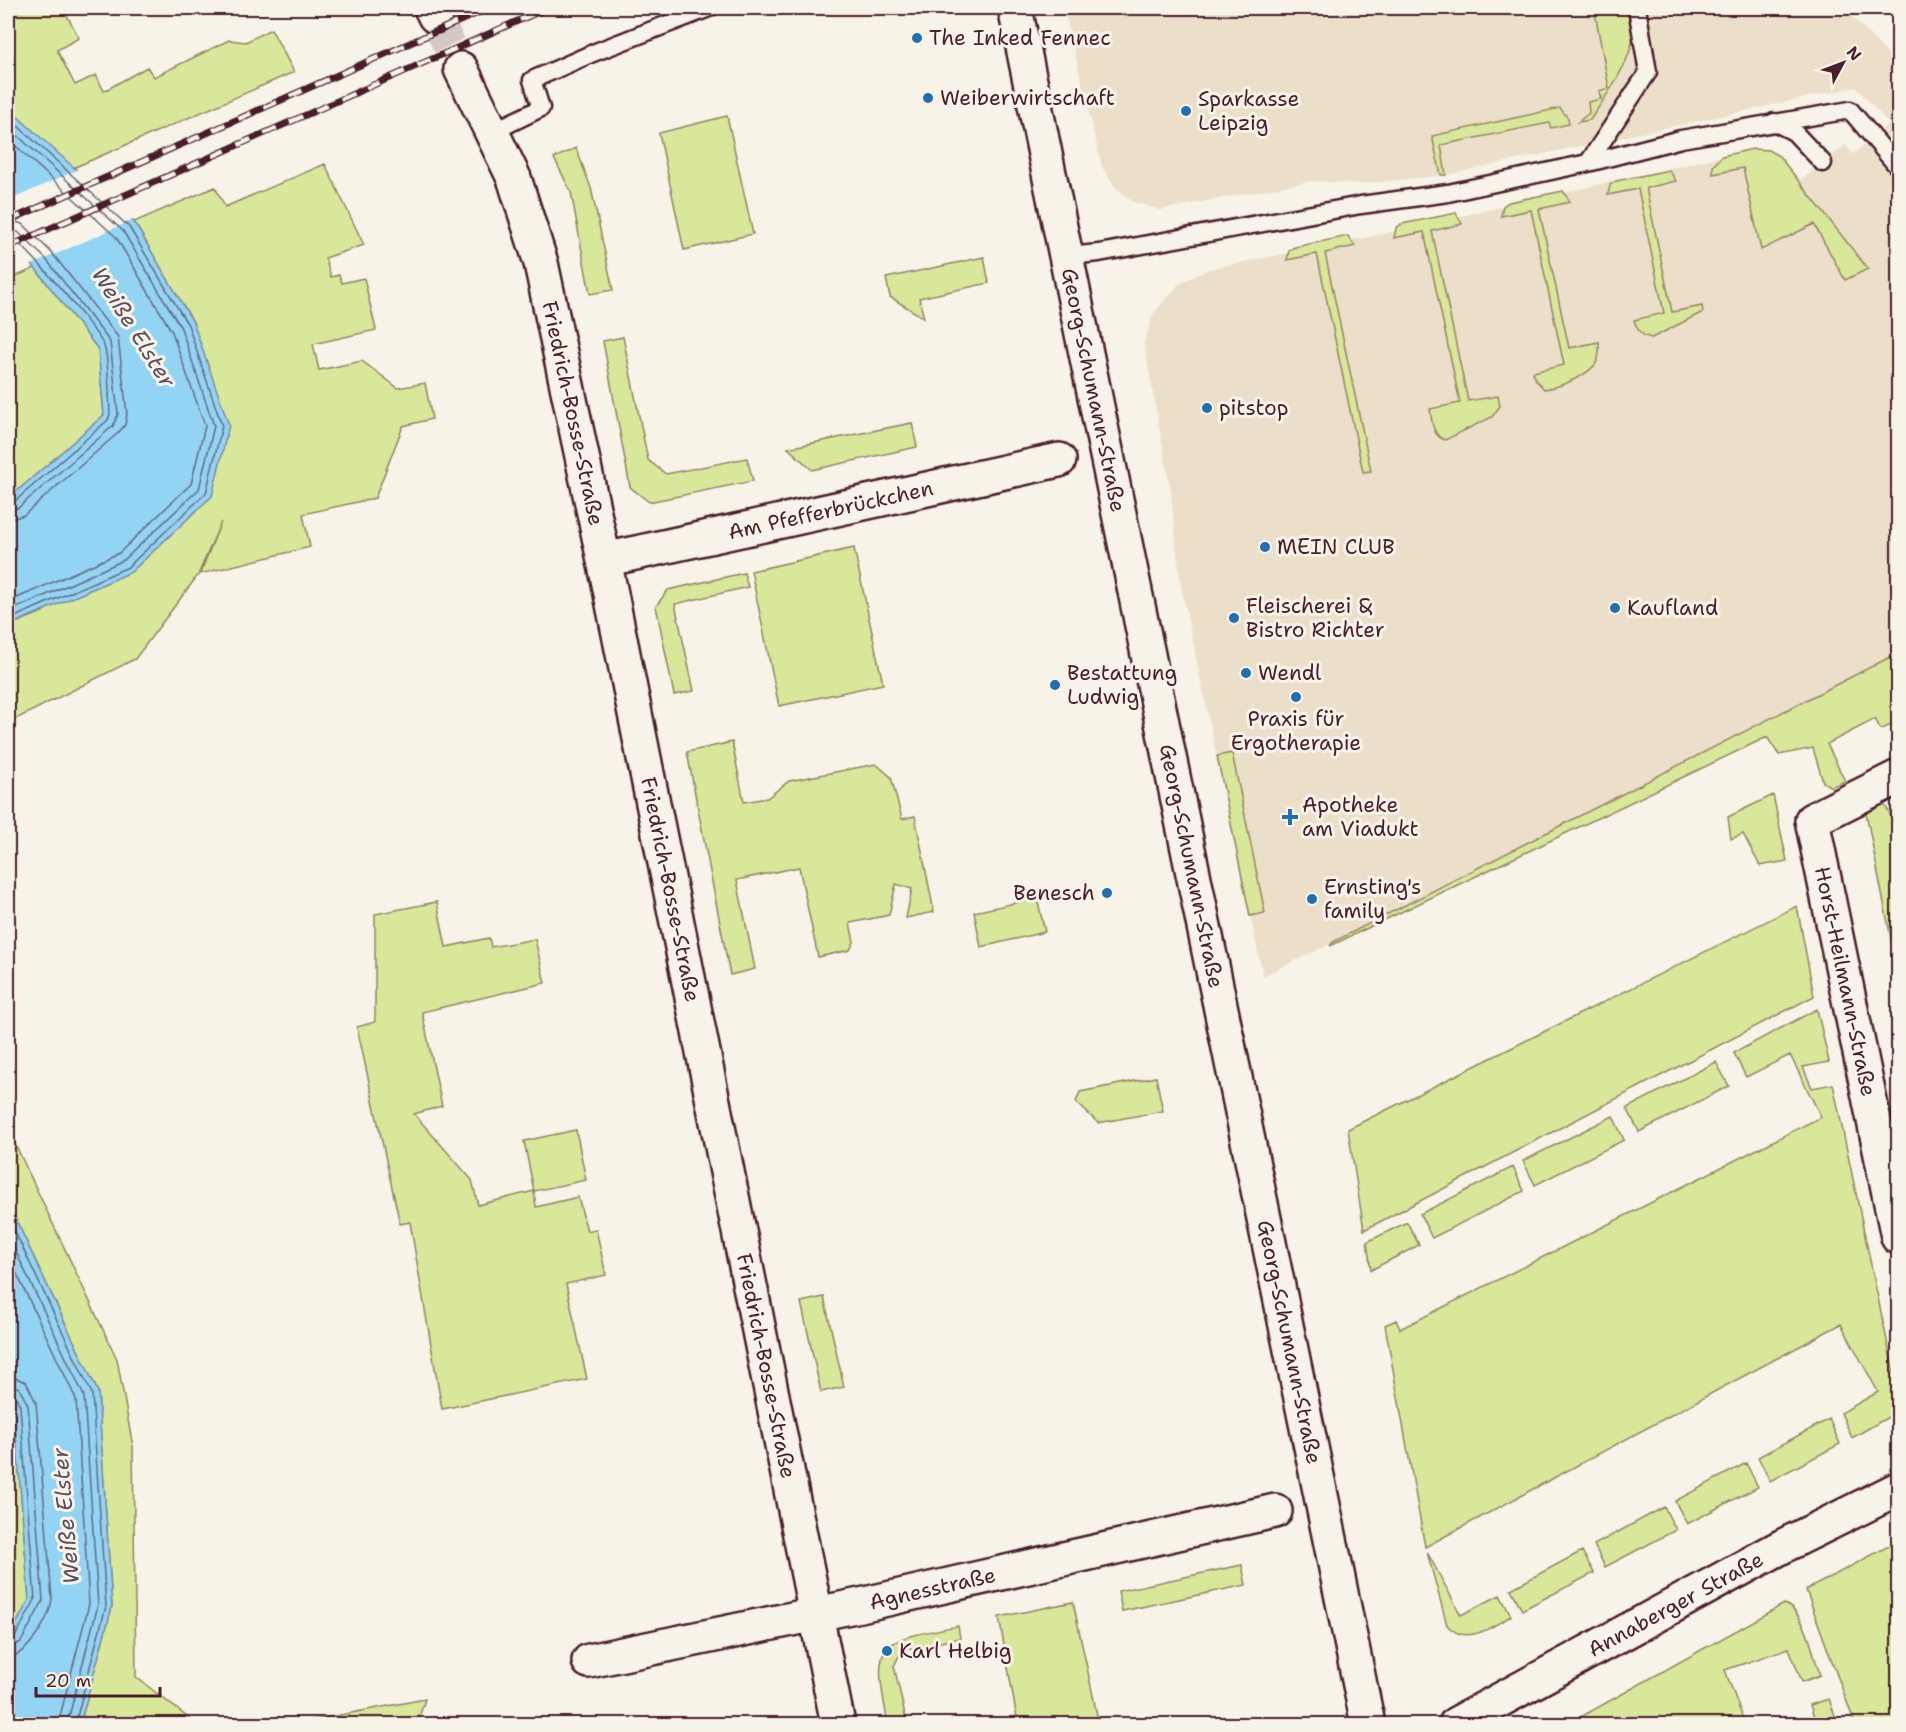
<svg xmlns="http://www.w3.org/2000/svg" width="1906" height="1732" viewBox="0 0 1906 1732" font-family="'Shantell Sans',sans-serif">
  <style>
    .built { fill: #ecdfca }
    .green { fill: #d9e79a; stroke: #928362; stroke-width: 1.5 }
    .water { fill: #93d4f5; stroke: #768ca4; stroke-width: 1.5 }
    .pier { fill: #f7f3e8 }
    .lines { fill: none; stroke-linecap: round; stroke-linejoin: round }
    .shore { stroke: #67677c; stroke-width: 1.5 }
    .street-tunnel { stroke: #d4c9c2; stroke-width: 33; stroke-dasharray: 33 16; stroke-linecap: butt }
    .lane-casing { stroke: #4a1f2b; stroke-width: 21 }
    .street-casing { stroke: #4a1f2b; stroke-width: 38 }
    .secondary-casing { stroke: #4a1f2b; stroke-width: 38 }
    .lane { stroke: #f7f3e8; stroke-width: 16 }
    .street { stroke: #f7f3e8; stroke-width: 33 }
    .secondary { stroke: #f7f3e8; stroke-width: 33 }
    .rail-casing { stroke: #4a1f2b; stroke-width: 7 }
    .rail { stroke: #f7f3e8; stroke-width: 4.5; stroke-dasharray: 14; stroke-linecap: butt }
    .poi-dot { fill: #1f6fb2; stroke: #f7f3e8; stroke-width: 2 }
    .labels { text-anchor: middle; stroke-width: 6; stroke-linejoin: round; paint-order: stroke }
    .poi-label { font-size: 21px; fill: #4a1f2b; stroke: #f7f3e8; text-anchor: start }
    .street-label { font-size: 21px; fill: #4a1f2b; stroke: #f7f3e8 }
    .water-label { font-size: 22px; font-style: italic; fill: #5c4c5e; stroke: #f7f3e8 }
  </style>
  <rect width="100%" height="100%" fill="#f7f3e8"/>
  <filter id="ink" filterUnits="userSpaceOnUse"><feTurbulence type="fractalNoise" baseFrequency=".0167" numOctaves="2"/><feDisplacementMap in="SourceGraphic" scale="12" xChannelSelector="R" yChannelSelector="G"/><feConvolveMatrix kernelMatrix="1 2 1 2 8 2 1 2 1" color-interpolation-filters="sRGB"/></filter>
  <g filter="url(#ink)">
    <path class="built" d="M 1064,8 L 1844,8 L 1898,65 L 1898,674 L 1263,976 L 1180,581 L 1171,492 L 1144,343 L 1153,314 L 1179,284 L 1209,269 L 1379,235 L 1753,149 L 1768,150 L 1779,156 L 1801,180 L 1846,145 L 1853,154 L 1889,124 L 1856,87 L 1446,175 L 1361,184 L 1312,181 L 1160,210 L 1133,202 L 1116,188 L 1102,167 Z"/>
    <path class="green" d="M 8,8 L 63,8 L 79,38 L 57,50 L 75,85 L 96,75 L 104,91 L 147,67 L 154,77 L 229,40 L 246,42 L 271,29 L 294,72 L 73,168 L 8,108 Z
      M 1599,8 L 1633,8 C 1642,49 1612,87 1590,120 L 1578,122 L 1589,113 L 1588,102 L 1601,99 L 1599,91 L 1609,88 L 1595,13 Z
      M 1560,108 L 1568,118 L 1569,124 L 1551,128 L 1549,123 L 1441,145 L 1446,175 L 1441,175 L 1432,136 Z
      M 727,116 L 753,234 L 684,250 L 659,133 Z
      M 576,148 L 591,188 L 613,290 L 590,294 L 571,192 L 554,158 Z
      M 1753,149 L 1768,150 L 1779,156 L 1868,269 L 1845,280 L 1814,224 L 1761,250 L 1743,168 L 1713,174 L 1713,166 L 1722,156 Z
      M 325,164 L 364,245 L 325,258 L 331,277 L 339,275 L 342,283 L 364,278 L 376,330 L 313,344 L 319,370 L 362,361 L 398,388 L 425,383 L 432,419 L 403,426 L 375,498 L 303,514 L 310,547 L 200,574 L 221,522 L 198,575 L 135,659 L 8,723 L 8,626 L 43,612 L 193,322 L 134,222 L 215,187 L 225,207 Z
      M 1669,170 L 1676,181 L 1646,188 L 1672,312 L 1702,306 L 1703,312 L 1652,338 C 1641,336 1637,330 1634,320 L 1664,313 L 1638,189 L 1608,195 L 1610,185 L 1616,181 Z
      M 1563,191 L 1570,202 L 1539,209 L 1569,348 L 1599,342 C 1599,351 1600,359 1594,366 C 1584,377 1558,388 1544,389 L 1536,380 L 1533,372 L 1564,365 L 1531,210 L 1501,216 L 1503,206 L 1509,202 Z
      M 1456,213 L 1462,224 L 1432,231 L 1468,401 L 1498,396 L 1500,406 L 1492,417 L 1445,440 C 1432,436 1432,421 1430,409 L 1460,403 L 1424,232 L 1394,238 L 1396,228 L 1402,224 Z
      M 1348,236 L 1355,246 L 1325,253 L 1371,471 L 1363,472 L 1317,254 L 1287,260 L 1289,250 L 1295,247 Z
      M 984,257 L 989,283 L 919,298 L 924,318 L 890,297 L 886,278 Z
      M 35,268 L 98,349 L 104,415 L 8,499 L 8,280 Z
      M 623,337 L 648,460 L 666,474 L 747,458 L 753,481 L 649,502 L 630,487 L 603,341 Z
      M 912,423 L 917,447 L 812,470 L 788,448 Z
      M 854,548 L 883,684 L 779,706 L 751,571 Z
      M 744,573 L 748,587 L 675,604 L 694,691 L 674,695 L 656,606 L 668,590 Z
      M 1898,653 L 1898,721 L 1881,730 L 1875,719 L 1827,744 L 1845,781 L 1831,787 L 1823,782 L 1813,748 L 1779,755 L 1767,737 L 1330,946 L 1333,942 Z
      M 732,742 L 744,802 L 767,798 L 789,781 L 876,764 L 891,777 L 902,819 L 915,816 L 934,912 L 906,918 L 912,889 L 896,884 L 889,915 L 850,923 L 854,942 L 850,950 L 818,957 L 799,867 L 737,880 L 755,969 L 730,975 L 687,752 Z
      M 1232,753 L 1265,913 L 1250,916 L 1217,756 Z
      M 1773,795 L 1787,861 L 1760,866 L 1743,834 L 1731,839 L 1728,817 Z
      M 1883,803 C 1906,827 1898,923 1898,959 L 1895,959 L 1866,813 Z
      M 1037,898 L 1045,932 L 981,947 L 974,912 Z
      M 437,902 L 446,947 L 489,938 L 491,947 L 535,939 L 545,983 L 422,1012 L 442,1106 L 414,1114 L 472,1180 L 478,1205 L 534,1191 L 524,1141 L 576,1130 L 586,1180 L 534,1191 L 536,1207 L 578,1197 L 587,1231 L 596,1229 L 606,1275 L 566,1284 L 587,1379 L 442,1409 L 410,1222 L 400,1224 L 357,1027 L 375,1022 L 375,914 Z
      M 1797,906 L 1814,996 L 1364,1230 L 1348,1129 Z
      M 1817,1009 L 1829,1062 L 1803,1067 L 1812,1088 L 1833,1084 L 1898,1393 L 1897,1412 L 1852,1438 L 1841,1413 L 1878,1392 L 1841,1324 L 1425,1547 L 1385,1325 L 1396,1320 L 1400,1329 L 1821,1117 L 1790,1055 L 1746,1077 L 1734,1053 Z
      M 1716,1062 L 1729,1086 L 1639,1132 L 1627,1108 Z
      M 1156,1077 L 1163,1111 L 1098,1123 L 1076,1102 L 1080,1092 Z
      M 1613,1116 L 1624,1140 L 1535,1185 L 1523,1161 Z
      M 8,1129 L 117,1359 L 133,1447 L 136,1677 L 196,1724 L 80,1724 L 112,1607 L 98,1392 L 8,1203 Z
      M 1513,1167 L 1524,1191 L 1432,1238 L 1420,1214 Z
      M 1407,1222 L 1419,1245 L 1371,1270 L 1367,1242 Z
      M 824,1297 L 844,1387 L 821,1392 L 801,1302 Z
      M 8,1393 L 14,1406 L 29,1600 L 8,1639 Z
      M 1829,1419 L 1840,1444 L 1770,1481 L 1758,1457 Z
      M 1746,1463 L 1758,1487 L 1687,1524 L 1675,1501 Z
      M 1664,1507 L 1676,1530 L 1605,1567 L 1594,1545 Z
      M 1898,1541 L 1898,1724 L 1855,1724 L 1806,1590 Z
      M 1582,1551 L 1594,1573 L 1522,1610 L 1511,1589 Z
      M 1427,1552 L 1461,1615 L 1500,1595 L 1511,1616 C 1491,1627 1466,1647 1447,1625 Z
      M 1242,1565 L 1246,1585 L 1122,1611 L 1118,1591 Z
      M 1073,1602 L 1099,1724 L 1018,1724 L 999,1617 Z
      M 1784,1604 C 1806,1612 1813,1654 1820,1675 L 1802,1682 L 1789,1648 L 1725,1670 L 1745,1724 L 1568,1724 Z
      M 958,1626 L 960,1638 L 902,1650 L 894,1666 L 907,1724 L 888,1724 C 872,1641 876,1641 958,1626 Z
      M 425,1699 L 417,1724 L 293,1724 Z
      M 1829,1699 L 1838,1724 L 1816,1724 L 1810,1705 Z"/>
    <path class="water" d="M 8,108 L 134,222 L 193,322 L 229,425 L 212,496 L 131,572 L 8,626 L 8,499 L 104,415 L 98,349 L 35,268 L 8,240 Z
      M 8,1203 L 98,1392 L 112,1607 L 80,1724 L 8,1724 L 8,1639 L 29,1600 L 14,1407 L 8,1393 Z"/>
    <path class="pier" d="M 79,169 L 135,219 L 29,266 L 8,244 L 8,201 Z"/>
    <g class="lines">
      <path class="shore" d="M 8,117 L 129,227 L 188,325 L 222,426 L 206,493 L 128,567 L 8,620
        M 8,127 L 123,231 L 181,328 L 214,426 L 199,489 L 124,560 L 8,612
        M 8,139 L 116,237 L 172,332 L 205,426 L 191,484 L 119,553 L 8,602
        M 8,220 L 23,224 L 52,253 L 118,337 L 127,414 L 125,425 L 118,433 L 24,515 L 8,520
        M 8,229 L 18,232 L 46,259 L 110,342 L 118,414 L 113,426 L 18,508 L 8,511
        M 8,236 C 21,238 97,330 104,346 C 109,358 109,399 110,414 L 108,420 L 14,502 L 8,504
        M 8,1217 L 92,1394 L 106,1606 L 75,1724
        M 8,1235 L 84,1396 L 98,1605 L 67,1724
        M 8,1255 L 76,1399 L 89,1604 L 58,1724
        M 8,1375 L 26,1382 L 36,1402 L 52,1599 C 50,1618 28,1656 8,1657
        M 8,1384 L 19,1388 L 28,1405 L 43,1601 L 21,1642 L 8,1648
        M 8,1392 L 15,1394 L 20,1406 L 35,1600 L 15,1637 L 8,1640"/>
      <path class="street-tunnel" d="M 435,16 L 461,69"/>
      <g class="lane-casing">
        <path id="lane" d="M 1774,122 L 1794,132 L 1823,163
          M 492,132 L 541,108 L 532,80 L 593,53 L 709,8
          M 1588,163 L 1648,72 L 1637,8
          M 1068,256 L 1099,253 L 1361,205 L 1448,193 L 1588,163 L 1681,139 L 1850,110 L 1898,167"/>
      </g>
      <g class="street-casing">
        <g id="street">
          <path d="M 431,8 L 435,16"/>
          <path id="s1" d="M 461,69 L 514,178 L 541,263 L 608,579 L 838,1724"/>
          <path id="s2" d="M 604,560 L 1059,460"/>
          <path id="s3" d="M 1898,777 L 1812,820 L 1898,1237"/>
          <path id="s4" d="M 589,1661 L 865,1604 L 1275,1511"/>
          <path id="s5" d="M 1456,1724 L 1783,1546 L 1898,1489"/>
        </g>
      </g>
      <g class="secondary-casing">
        <g id="secondary">
          <path id="s6" d="M 1015,8 L 1368,1724"/>
        </g>
      </g>
      <use href="#lane" class="lane"/>
      <use href="#street" class="street"/>
      <use href="#secondary" class="secondary"/>
      <g class="rail-casing">
        <path id="rail" d="M 8,221 L 489,8
          M 8,247 L 547,8"/>
      </g>
      <use href="#rail" class="rail"/>
    </g>
  </g>
  <g class="poi-dot">
    <circle cx="917" cy="38" r="6"/>
    <circle cx="928" cy="98" r="6"/>
    <circle cx="1186" cy="111" r="6"/>
    <circle cx="1207" cy="408" r="6"/>
    <circle cx="1265" cy="547" r="6"/>
    <circle cx="1615" cy="608" r="6"/>
    <circle cx="1234" cy="618" r="6"/>
    <circle cx="1246" cy="673" r="6"/>
    <circle cx="1055" cy="685" r="6"/>
    <circle cx="1296" cy="697" r="6"/>
    <path d="M1287 808h6v6h6v6h-6v6h-6v-6h-6v-6h6z"/>
    <circle cx="1107" cy="893" r="6"/>
    <circle cx="1312" cy="899" r="6"/>
    <circle cx="887" cy="1651" r="6"/>
  </g>
  <g class="labels">
    <g class="poi-label">
      <text x="929" y="45">The Inked Fennec</text>
      <text x="940" y="105">Weiberwirtschaft</text>
      <text x="1198" y="106">Sparkasse<tspan x="1198" dy="24">Leipzig</tspan></text>
      <text x="1219" y="415">pitstop</text>
      <text x="1277" y="554">MEIN CLUB</text>
      <text x="1246" y="613">Fleischerei &amp;<tspan x="1246" dy="24">Bistro Richter</tspan></text>
      <text x="1627" y="615">Kaufland</text>
      <text x="1067" y="680">Bestattung<tspan x="1067" dy="24">Ludwig</tspan></text>
      <text x="1258" y="680">Wendl</text>
      <text x="1296" y="726" text-anchor="middle">Praxis für<tspan x="1296" dy="24">Ergotherapie</tspan></text>
      <text x="1302" y="812">Apotheke<tspan x="1302" dy="24">am Viadukt</tspan></text>
      <text x="1324" y="894">Ernsting's<tspan x="1324" dy="24">family</tspan></text>
      <text x="1095" y="900" text-anchor="end">Benesch</text>
      <text x="899" y="1658">Karl Helbig</text>
    </g>
    <g class="street-label">
      <text dy="7" stroke="none"><textPath href="#s6" startOffset="390">Georg-Schumann-Straße</textPath></text>
      <text dy="7" stroke="none"><textPath href="#s1" startOffset="364">Friedrich-Bosse-Straße</textPath></text>
      <text dy="7" stroke="none"><textPath href="#s2" startOffset="232">Am Pfefferbrückchen</textPath></text>
      <text dy="7" stroke="none"><textPath href="#s6" startOffset="876">Georg-Schumann-Straße</textPath></text>
      <text dy="7" stroke="none"><textPath href="#s1" startOffset="850">Friedrich-Bosse-Straße</textPath></text>
      <text dy="7" stroke="none"><textPath href="#s3" startOffset="261">Horst-Heilmann-Straße</textPath></text>
      <text dy="7" stroke="none"><textPath href="#s6" startOffset="1362">Georg-Schumann-Straße</textPath></text>
      <text dy="7" stroke="none"><textPath href="#s1" startOffset="1336">Friedrich-Bosse-Straße</textPath></text>
      <text dy="7" stroke="none"><textPath href="#s4" startOffset="351">Agnesstraße</textPath></text>
      <text dy="7" stroke="none"><textPath href="#s5" startOffset="250">Annaberger Straße</textPath></text>
    </g>
    <g class="water-label">
      <text transform="translate(134 327) rotate(58)" y="8">Weiße Elster</text>
      <text transform="translate(65 1516) rotate(-95)" y="8">Weiße Elster</text>
    </g>
  </g>
  <rect width="1906" height="1732" fill="none" stroke="#f7f3e8" stroke-width="30"/>
  <rect x="15" y="15" width="1876" height="1702" fill="none" stroke="#4a1f2b" stroke-width="2" filter="url(#ink)"/>
  <g transform="translate(1843 63) rotate(49)" stroke="#f7f3e8" stroke-width="4.5" paint-order="stroke">
  <path d="M0-4.5L10 22L0 15L-10 22Z" fill="#4a1f2b"/>
  <text y="-9" font-size="16" font-weight="bold" text-anchor="middle" fill="#4a1f2b">N</text>
  </g>
  <path d="M36 1687v9h124v-9" fill="none" stroke="#4a1f2b" stroke-width="3"/>
  <text x="45" y="1687" font-size="18" fill="#4a1f2b" stroke="#f7f3e8" stroke-width="4.5" paint-order="stroke">20 m</text>
</svg>
